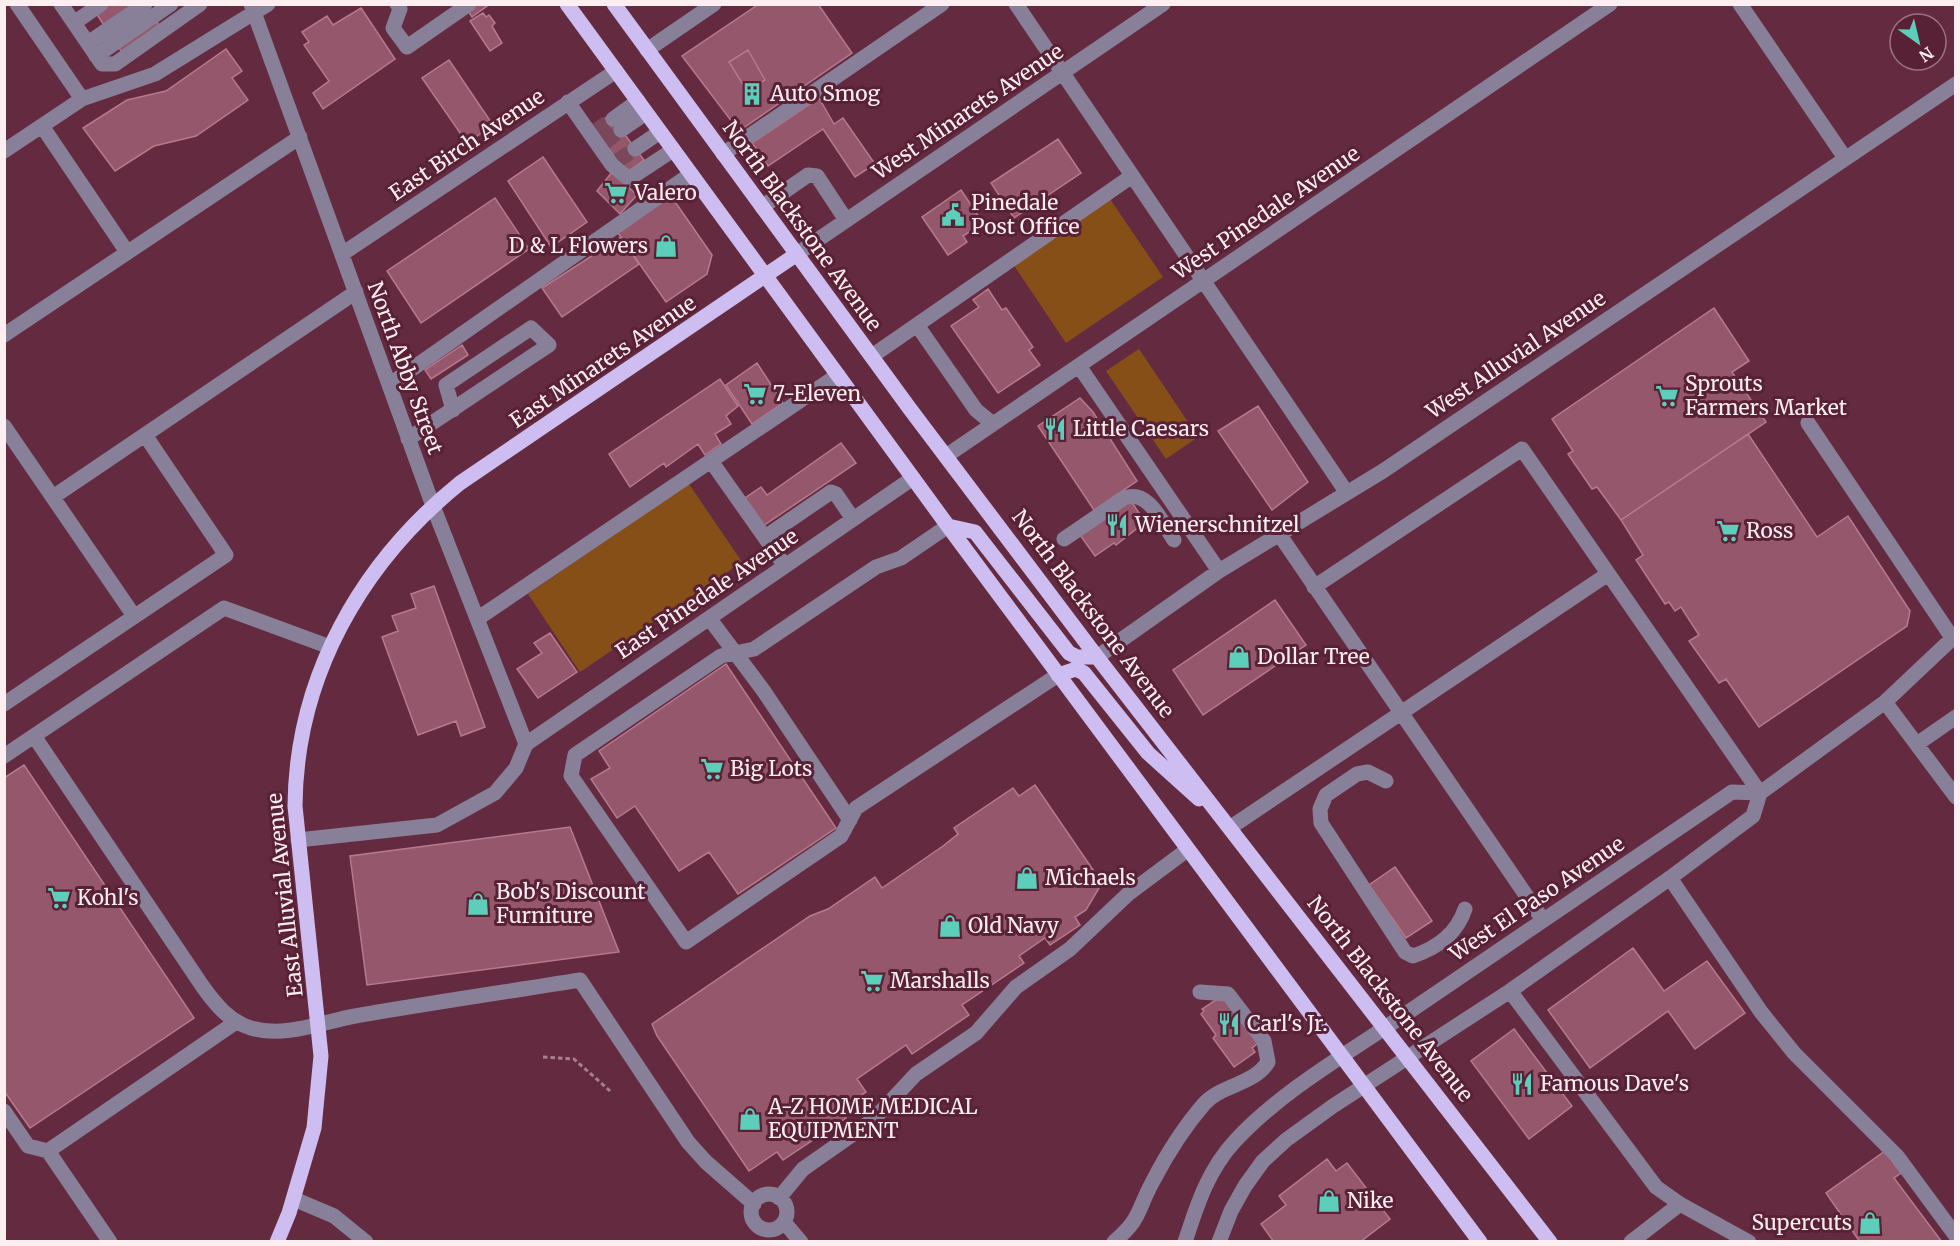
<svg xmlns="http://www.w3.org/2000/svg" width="1960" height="1246" viewBox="0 0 1960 1246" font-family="Merriweather,serif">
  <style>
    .green { fill: #874f18 }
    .building { fill: #95576b; stroke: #b9798d; stroke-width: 1.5 }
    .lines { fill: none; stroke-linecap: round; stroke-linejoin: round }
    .minor-tunnel { stroke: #7b485b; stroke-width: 15; stroke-dasharray: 15 8; stroke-linecap: butt }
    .path { stroke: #a7808e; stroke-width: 3; stroke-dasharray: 4.5 3; stroke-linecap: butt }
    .minor { stroke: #888099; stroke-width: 15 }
    .major { stroke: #cebdf0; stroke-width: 15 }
    .labels { text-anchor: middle; stroke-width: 6; stroke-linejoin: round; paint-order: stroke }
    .poi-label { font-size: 21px; fill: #fdeef2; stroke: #582135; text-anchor: start }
    .street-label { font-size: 21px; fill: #fdeef2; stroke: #582135 }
  </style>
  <rect width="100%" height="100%" fill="#642b40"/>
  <path class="green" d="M 1110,199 L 1163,277 L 1066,343 L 1013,264 Z
    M 1139,349 L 1198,437 L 1166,459 L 1106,371 Z
    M 689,484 L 742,562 L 580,672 L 528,594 Z"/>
  <path class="building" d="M 90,4 L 145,4 L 161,28 L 123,54 Z
    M 463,4 L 490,4 L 472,17 Z
    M 759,4 L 818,4 L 852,53 L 739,131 L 682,56 Z
    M 361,8 L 395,59 L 323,109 L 313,93 L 329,81 L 304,45 L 309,42 L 302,32 L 327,16 L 333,25 Z
    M 483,13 L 486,17 L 489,15 L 495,23 L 492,26 L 502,43 L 490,51 L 470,21 Z
    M 226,49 L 242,71 L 232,78 L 248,100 L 196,136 L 154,146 L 115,171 L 83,128 L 127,100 L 166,91 Z
    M 748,50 L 765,80 L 747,91 L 729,62 Z
    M 449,60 L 493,125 L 467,143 L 422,78 Z
    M 819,98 L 834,124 L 843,118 L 875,164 L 855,177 L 823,129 L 768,166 L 752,143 Z
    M 610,115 L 644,160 L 626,173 L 593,127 Z
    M 1058,139 L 1081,173 L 1014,218 L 991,183 Z
    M 543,157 L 587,222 L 551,247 L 508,181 Z
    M 612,172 L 637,195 L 620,214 L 597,191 Z
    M 961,190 L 983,223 L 963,236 L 967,242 L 948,255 L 922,217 Z
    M 671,196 L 712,255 L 707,274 L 666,302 L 618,233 Z
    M 495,198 L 529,249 L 421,323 L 387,271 Z
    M 621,237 L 639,264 L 562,317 L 542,288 Z
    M 988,289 L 1002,310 L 1006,308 L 1033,347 L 1029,350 L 1040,365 L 998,393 L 951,326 L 979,307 L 973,300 Z
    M 1714,308 L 1749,361 L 1732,372 L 1766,422 L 1621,520 L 1597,487 L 1592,489 L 1568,454 L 1573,451 L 1552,419 Z
    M 462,345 L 468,355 L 431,379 L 425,370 Z
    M 757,363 L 783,403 L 752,424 L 726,385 Z
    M 720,379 L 738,406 L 726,416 L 731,424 L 715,434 L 721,444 L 705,455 L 698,444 L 666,467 L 664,463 L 630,487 L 609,454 Z
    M 1080,398 L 1093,412 L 1137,481 L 1094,510 L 1038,426 Z
    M 1258,406 L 1308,482 L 1272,510 L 1218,431 Z
    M 1748,434 L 1817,537 L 1848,516 L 1910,611 L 1907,626 L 1759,727 L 1726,679 L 1719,683 L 1689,641 L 1699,635 L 1681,607 L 1675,611 L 1669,602 L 1665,604 L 1636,560 L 1643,555 L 1621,520 Z
    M 841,443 L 856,463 L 760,528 L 742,500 L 761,487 L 767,495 Z
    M 1131,501 L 1145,522 L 1116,545 L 1114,543 L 1095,556 L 1080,535 Z
    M 434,586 L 485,727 L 461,736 L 456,721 L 418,735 L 382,637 L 398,631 L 392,616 L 416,608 L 411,594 Z
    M 1275,600 L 1306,645 L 1203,715 L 1173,670 Z
    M 550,633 L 577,672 L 538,698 L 517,669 L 542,653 L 534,643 Z
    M 726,664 L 836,828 L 738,894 L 709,852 L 679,871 L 635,806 L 617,818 L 591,779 L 610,768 L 599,751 Z
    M 24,765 L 194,1018 L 30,1128 L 4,1091 L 4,778 Z
    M 1035,785 L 1102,883 L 1086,910 L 1075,917 L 1080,925 L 1050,945 L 1045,938 L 1019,956 L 1024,963 L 962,1005 L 969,1015 L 912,1054 L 906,1045 L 857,1079 L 866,1092 L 840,1109 L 846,1118 L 783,1160 L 777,1152 L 749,1171 L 657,1036 L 652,1024 L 810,916 L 828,909 L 875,877 L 882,888 L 943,846 L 958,834 L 954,828 L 1013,788 L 1019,796 Z
    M 570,827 L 619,952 L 367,985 L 350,856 Z
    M 1395,867 L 1432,921 L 1406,938 L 1369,885 Z
    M 1633,948 L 1664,991 L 1707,961 L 1745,1013 L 1695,1049 L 1668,1011 L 1590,1068 L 1548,1010 Z
    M 1225,994 L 1261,1041 L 1252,1048 L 1255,1052 L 1234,1067 L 1213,1038 L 1216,1035 L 1201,1014 L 1204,1011 L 1202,1009 Z
    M 1514,1029 L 1572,1106 L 1529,1139 L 1471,1061 Z
    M 1885,1151 L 1901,1173 L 1894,1178 L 1942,1242 L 1860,1242 L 1826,1193 Z
    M 1327,1159 L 1336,1171 L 1347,1163 L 1390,1219 L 1360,1242 L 1274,1242 L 1261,1224 L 1286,1205 L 1279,1196 Z"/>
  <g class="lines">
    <path class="minor-tunnel" d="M 595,131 L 613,119
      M 604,143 L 621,130
      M 617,161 L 635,149"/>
    <path class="path" d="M 543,1057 L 574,1059 L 610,1091"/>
    <path class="minor" d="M 17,4 L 82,99
      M 61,4 L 102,64
      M 251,4 L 433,506 L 526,744
      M 397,4 L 400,9 L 393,28 L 407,47 L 469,4
      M 1016,4 L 1347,493
      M 1740,4 L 1845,158
      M 74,23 L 101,4
      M 88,43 L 145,4
      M 647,50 L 714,4
      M 96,56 L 171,4
      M 102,64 L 115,64 L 200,4
      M 568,102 L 612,165 L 629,179 L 673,150
      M 613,119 L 638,101
      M 42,126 L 127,252
      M 621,130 L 646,113
      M 635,149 L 660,132
      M 4,151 L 82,99 L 155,74 L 268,4
      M 723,154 L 942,4
      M 762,207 L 808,175 L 817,176 L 846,220
      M 342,254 L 616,71
      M 797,254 L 1163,4
      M 917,325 L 976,410 L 993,424
      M 4,335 L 300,137
      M 872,356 L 1132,176
      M 1079,366 L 1219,571
      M 389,385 L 691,174
      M 1808,423 L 1953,639
      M 4,426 L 134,616
      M 408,439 L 549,345 L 531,328 L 446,385 L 453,410
      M 946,456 L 1610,4
      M 711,461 L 785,566
      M 53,497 L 356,292
      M 948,526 L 901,558 L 876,567 L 754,649 L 721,656 L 575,755 L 571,776 L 686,942 L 841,836 L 856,808 L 1058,675
      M 1279,534 L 1543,920
      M 765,537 L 831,492 L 836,494 L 853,519
      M 1064,539 L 1124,498 C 1149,489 1161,521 1174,540
      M 1314,587 L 1522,449 L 1760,793
      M 709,618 L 763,690 L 850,820
      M 477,619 L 838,375
      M 1097,657 L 1219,571 L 1383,471 L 1956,84
      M 1885,702 L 1956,797
      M 4,704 L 226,555 L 145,435
      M 34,736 L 203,987 C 216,1005 230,1022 251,1028 C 285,1038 322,1022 355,1016 C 430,1003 505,992 580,980 L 688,1142 L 706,1162 L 754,1204
      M 526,744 L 913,478
      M 1917,744 L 1956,717
      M 4,756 L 224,608 L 330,647
      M 1386,781 L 1368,772 L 1357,774 L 1326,795 L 1320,809 L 1321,823 L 1405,952 L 1413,956 C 1437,948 1457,933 1465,909
      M 1231,827 L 1608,574
      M 298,840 L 437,825 L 495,793 L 516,768 L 526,744
      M 1670,878 L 1761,1012 L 1794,1053 L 1897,1156 L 1956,1236
      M 1510,991 L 1656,1187 L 1680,1204 L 1749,1242
      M 4,1111 L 28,1146 L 48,1151 L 110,1242
      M 48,1151 L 236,1022
      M751 1212a18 18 0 1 1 36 0a18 18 0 1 1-36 0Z
      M 779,1198 L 803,1169 L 873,1120 L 916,1074 L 976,1033 L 1016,987 L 1070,949 L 1128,894 L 1187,850
      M 294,1199 L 334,1216 L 366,1242
      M 784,1222 L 801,1242
      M 1114,1242 C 1142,1218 1137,1210 1153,1181 C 1167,1154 1184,1127 1204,1104 C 1220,1085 1254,1085 1268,1062 L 1264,1041 L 1228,994 L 1200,992
      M 1185,1242 C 1197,1205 1208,1170 1235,1141 C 1283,1089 1355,1049 1413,1009 C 1520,936 1626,864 1732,792 L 1760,793 L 1885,702 L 1956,635
      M 1219,1242 L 1231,1211 L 1245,1186 L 1263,1161 L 1286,1140 L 1333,1106 L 1510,991 L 1670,878 L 1753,816 L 1760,793
      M 1631,1242 L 1680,1204"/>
    <path class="major" d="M 567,4 L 948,526 L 1480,1242
      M 614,4 L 910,409 L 1097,657 L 1550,1242
      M 948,526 L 975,532 L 1069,653 L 1077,657 L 1097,657
      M 1058,675 L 1076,669 L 1084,673 L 1148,753 L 1199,799
      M 277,1242 L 289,1213 L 314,1128 L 321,1056 L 295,806 C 296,677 361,563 460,483 L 797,254"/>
  </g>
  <defs>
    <g id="building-bare" transform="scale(1.8)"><path d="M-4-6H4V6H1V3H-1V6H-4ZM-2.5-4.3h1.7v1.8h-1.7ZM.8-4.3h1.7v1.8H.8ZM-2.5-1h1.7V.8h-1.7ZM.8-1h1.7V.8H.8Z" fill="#5dceb9" stroke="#582135" stroke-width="2.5" paint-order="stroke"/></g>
    <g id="supermarket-bare" transform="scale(1.8)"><path d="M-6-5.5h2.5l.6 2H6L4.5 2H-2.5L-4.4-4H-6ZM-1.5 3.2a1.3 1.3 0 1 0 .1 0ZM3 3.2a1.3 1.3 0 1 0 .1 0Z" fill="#5dceb9" stroke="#582135" stroke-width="2.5" paint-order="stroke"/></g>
    <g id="civic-bare" transform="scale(1.8)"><path d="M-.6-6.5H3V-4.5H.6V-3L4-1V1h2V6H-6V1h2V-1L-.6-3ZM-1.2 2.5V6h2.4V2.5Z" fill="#5dceb9" stroke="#582135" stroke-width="2.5" paint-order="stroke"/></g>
    <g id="shop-bare" transform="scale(1.8)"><path d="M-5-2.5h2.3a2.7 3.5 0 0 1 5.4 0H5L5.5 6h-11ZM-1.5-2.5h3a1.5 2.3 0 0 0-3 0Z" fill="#5dceb9" stroke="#582135" stroke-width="2.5" paint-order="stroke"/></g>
    <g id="restaurant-bare" transform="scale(1.8)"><path d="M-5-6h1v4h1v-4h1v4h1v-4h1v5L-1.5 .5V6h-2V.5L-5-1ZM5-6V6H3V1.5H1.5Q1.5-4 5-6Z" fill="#5dceb9" stroke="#582135" stroke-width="2.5" paint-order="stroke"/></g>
  </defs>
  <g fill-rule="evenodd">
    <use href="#building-bare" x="752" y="94"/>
    <use href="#supermarket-bare" x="616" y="193"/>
    <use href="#civic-bare" x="953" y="215"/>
    <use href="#shop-bare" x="666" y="246"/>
    <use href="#supermarket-bare" x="755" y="394"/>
    <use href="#supermarket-bare" x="1667" y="396"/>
    <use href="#restaurant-bare" x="1055" y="429"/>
    <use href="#restaurant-bare" x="1117" y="525"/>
    <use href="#supermarket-bare" x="1728" y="531"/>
    <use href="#shop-bare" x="1239" y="657"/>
    <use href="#supermarket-bare" x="712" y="769"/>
    <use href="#shop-bare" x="1027" y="878"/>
    <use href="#supermarket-bare" x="59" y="898"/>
    <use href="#shop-bare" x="478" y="904"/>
    <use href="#shop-bare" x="950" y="926"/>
    <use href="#supermarket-bare" x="872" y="981"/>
    <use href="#restaurant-bare" x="1229" y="1024"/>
    <use href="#restaurant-bare" x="1522" y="1084"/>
    <use href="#shop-bare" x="750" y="1119"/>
    <use href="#shop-bare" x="1329" y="1201"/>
    <use href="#shop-bare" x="1870" y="1223"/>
  </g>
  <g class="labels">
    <g class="poi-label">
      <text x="770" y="101">Auto Smog</text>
      <text x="634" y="200">Valero</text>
      <text x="971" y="210">Pinedale<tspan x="971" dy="24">Post Office</tspan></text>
      <text x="648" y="253" text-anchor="end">D &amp; L Flowers</text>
      <text x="1685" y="391">Sprouts<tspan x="1685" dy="24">Farmers Market</tspan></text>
      <text x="773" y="401">7-Eleven</text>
      <text x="1073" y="436">Little Caesars</text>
      <text x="1135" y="532">Wienerschnitzel</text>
      <text x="1746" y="538">Ross</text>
      <text x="1257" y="664">Dollar Tree</text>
      <text x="730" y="776">Big Lots</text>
      <text x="1045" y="885">Michaels</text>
      <text x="496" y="899">Bob's Discount<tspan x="496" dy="24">Furniture</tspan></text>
      <text x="77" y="905">Kohl's</text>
      <text x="968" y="933">Old Navy</text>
      <text x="890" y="988">Marshalls</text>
      <text x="1247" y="1031">Carl's Jr.</text>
      <text x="1540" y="1091">Famous Dave's</text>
      <text x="768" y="1114">A-Z HOME MEDICAL<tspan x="768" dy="24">EQUIPMENT</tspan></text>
      <text x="1347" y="1208">Nike</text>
      <text x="1852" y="1230" text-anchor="end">Supercuts</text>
    </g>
    <g class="street-label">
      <text transform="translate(968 112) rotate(-34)" y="7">West Minarets Avenue</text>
      <text transform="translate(467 145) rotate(-34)" y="7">East Birch Avenue</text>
      <text transform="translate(1266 213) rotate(-34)" y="7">West Pinedale Avenue</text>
      <text transform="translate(802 226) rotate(54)" y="7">North Blackstone Avenue</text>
      <text transform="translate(1516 355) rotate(-34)" y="7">West Alluvial Avenue</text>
      <text transform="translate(603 362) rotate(-34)" y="7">East Minarets Avenue</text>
      <text transform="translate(405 368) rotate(70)" y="7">North Abby Street</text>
      <text transform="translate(707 594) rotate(-34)" y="7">East Pinedale Avenue</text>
      <text transform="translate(1093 614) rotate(53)" y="7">North Blackstone Avenue</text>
      <text transform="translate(285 895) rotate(-96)" y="7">East Alluvial Avenue</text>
      <text transform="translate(1537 899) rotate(-34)" y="7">West El Paso Avenue</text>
      <text transform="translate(1390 999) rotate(52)" y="7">North Blackstone Avenue</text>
    </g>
  </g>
  <rect width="1960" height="1246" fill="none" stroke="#fdeef2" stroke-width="12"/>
  <g transform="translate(1918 42) rotate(146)"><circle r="28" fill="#582135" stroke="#9a7381" stroke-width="1.5"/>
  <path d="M0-4.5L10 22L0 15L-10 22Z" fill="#5dceb9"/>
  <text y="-9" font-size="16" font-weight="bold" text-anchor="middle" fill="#fdeef2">N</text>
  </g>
</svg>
